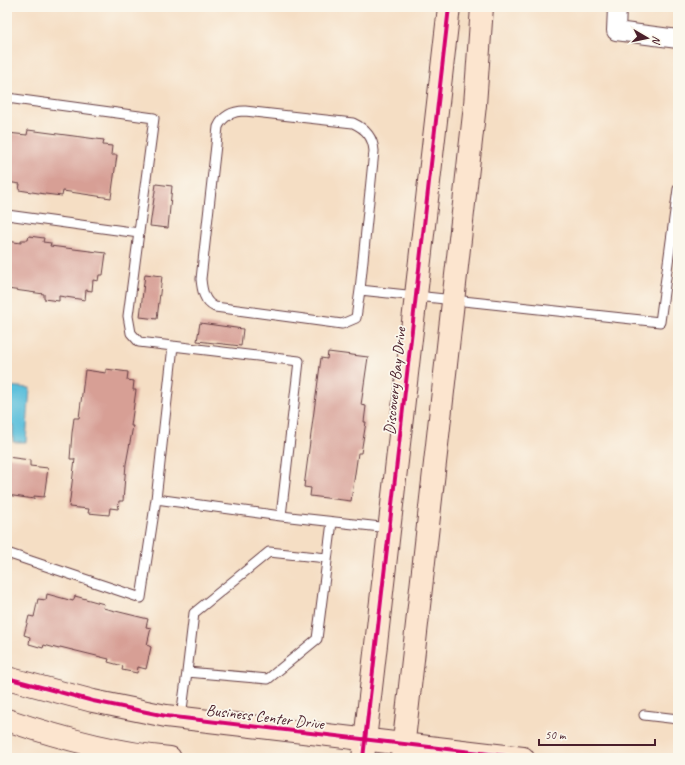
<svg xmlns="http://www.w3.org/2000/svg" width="685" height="765" viewBox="0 0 685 765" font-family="Caveat,sans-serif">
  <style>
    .water { fill: #5dc0db; stroke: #547083 }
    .building { fill: #d79f95 }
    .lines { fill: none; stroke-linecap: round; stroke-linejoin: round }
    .lane-casing { stroke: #643c42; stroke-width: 11 }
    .street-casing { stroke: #643c42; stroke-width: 20 }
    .secondary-casing { stroke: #643c42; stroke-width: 24 }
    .lane { stroke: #fff; stroke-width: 9 }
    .street { stroke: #fff; stroke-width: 18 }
    .secondary { stroke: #fce5cf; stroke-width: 22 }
    .cycleway-casing { stroke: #fbf7ec; stroke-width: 6 }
    .cycleway { stroke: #d6006c; stroke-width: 4 }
    .labels { text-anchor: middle; stroke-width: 3.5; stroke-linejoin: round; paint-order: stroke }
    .street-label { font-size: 16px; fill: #4a1f2b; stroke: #fbf7ec }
  </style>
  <rect width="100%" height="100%" fill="#fbf7ec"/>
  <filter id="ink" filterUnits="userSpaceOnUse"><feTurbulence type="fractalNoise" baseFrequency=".025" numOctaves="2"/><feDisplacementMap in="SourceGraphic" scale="8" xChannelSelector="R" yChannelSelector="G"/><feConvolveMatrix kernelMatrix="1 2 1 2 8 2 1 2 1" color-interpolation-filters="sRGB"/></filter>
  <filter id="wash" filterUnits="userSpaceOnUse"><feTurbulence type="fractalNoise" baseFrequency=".012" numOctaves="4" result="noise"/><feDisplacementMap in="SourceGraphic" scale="16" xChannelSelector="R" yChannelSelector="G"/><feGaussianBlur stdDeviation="0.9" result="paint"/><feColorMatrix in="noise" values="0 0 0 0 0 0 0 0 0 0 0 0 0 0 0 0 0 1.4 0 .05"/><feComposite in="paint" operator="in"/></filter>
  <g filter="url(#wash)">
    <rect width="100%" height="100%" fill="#f5dec4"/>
    <path class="water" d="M 7,386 L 30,388 L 26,442 L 13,442 L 13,425 L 7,425 Z"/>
    <g id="blocks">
      <path class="building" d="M 28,130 L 104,140 L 103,145 L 112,146 L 111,155 L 117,155 L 111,198 L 63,191 L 62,196 L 45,194 L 19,190 L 20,184 L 7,182 L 7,133 L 27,135 Z
        M 156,184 L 172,186 L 168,228 L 150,226 Z
        M 29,236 L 44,238 L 43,242 L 51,243 L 50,246 L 106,253 L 103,275 L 99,275 L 98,281 L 93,280 L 92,291 L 86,290 L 85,300 L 59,296 L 59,301 L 44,299 L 44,294 L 7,289 L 7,241 L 21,243 L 21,240 L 28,240 Z
        M 145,274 L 162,276 L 157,319 L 140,317 Z
        M 200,323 L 243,329 L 241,346 L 197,341 Z
        M 328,352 L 368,357 L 361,405 L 366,406 L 364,422 L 366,422 L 361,453 L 358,453 L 351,501 L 310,496 L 311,488 L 304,487 L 321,358 L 327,359 Z
        M 106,369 L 128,372 L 127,380 L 134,381 L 133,390 L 136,390 L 131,426 L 133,426 L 126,464 L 123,501 L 119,501 L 118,509 L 110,508 L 109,515 L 88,513 L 89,509 L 69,507 L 75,459 L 70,459 L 72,433 L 74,418 L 79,418 L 85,370 L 106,373 Z
        M 7,457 L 30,460 L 30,466 L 48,468 L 44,497 L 34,496 L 34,499 L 7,495 Z
        M 47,594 L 73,601 L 75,596 L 104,604 L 103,608 L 148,619 L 146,627 L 151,628 L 147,645 L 151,647 L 146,669 L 138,667 L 137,673 L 122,670 L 123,666 L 108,662 L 109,659 L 60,647 L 59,649 L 44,645 L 43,648 L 29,644 L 30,637 L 24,635 L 29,616 L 34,617 L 38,599 L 46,600 Z"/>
    </g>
  </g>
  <g filter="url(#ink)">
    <use href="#blocks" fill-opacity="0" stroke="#643c42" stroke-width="1"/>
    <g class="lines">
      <g class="lane-casing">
        <path id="lane" d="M 7,98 L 154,118 L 128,316 L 131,333 L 139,342 L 299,361 L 281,516 L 390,528
          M 7,215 L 139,233
          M 360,290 L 374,151 C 373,137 366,129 353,123 L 245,111 C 233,111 223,116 218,127 L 201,279 C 202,290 204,302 215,307 L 342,324 L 356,318 L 360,290 L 660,322 L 678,189
          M 156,499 L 173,346
          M 7,553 L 141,598 L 156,499 L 281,516
          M 327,558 L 269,552 L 194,613 L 187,672 L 268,679 L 317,639 L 332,522
          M 644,715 L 678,719
          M 181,717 L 187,672"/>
      </g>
      <g class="street-casing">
        <path id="street" d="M 617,7 L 616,31 L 678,39"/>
      </g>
      <g class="secondary-casing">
        <path id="secondary" d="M 7,678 L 93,701 L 166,716 L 523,758
          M 7,720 C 60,738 114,753 170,758
          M 363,758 L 449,7
          M 402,758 L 475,105 L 482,7"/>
      </g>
      <use href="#lane" class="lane"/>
      <use href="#street" class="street"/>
      <use href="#secondary" class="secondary"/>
      <g class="cycleway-casing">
        <path id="cycleway" d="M 7,678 L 93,701 L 166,716 L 523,758
          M 363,758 L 449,7"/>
      </g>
      <use href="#cycleway" class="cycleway"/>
    </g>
  </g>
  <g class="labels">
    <g class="street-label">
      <text transform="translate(394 381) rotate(-84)" y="6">Discovery Bay Drive</text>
      <text transform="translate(265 716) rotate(7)" y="6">Business Center Drive</text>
    </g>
  </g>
  <rect width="685" height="765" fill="none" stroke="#fbf7ec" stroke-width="24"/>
  <g transform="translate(647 38) rotate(99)" stroke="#fbf7ec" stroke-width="3" paint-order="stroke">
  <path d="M0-3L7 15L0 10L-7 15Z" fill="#4a1f2b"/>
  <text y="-6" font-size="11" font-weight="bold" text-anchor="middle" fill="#4a1f2b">N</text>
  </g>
  <path d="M539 739v6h116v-6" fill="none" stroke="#4a1f2b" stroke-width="2"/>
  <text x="545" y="739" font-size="12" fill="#4a1f2b" stroke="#fbf7ec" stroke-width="3" paint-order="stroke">50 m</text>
</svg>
